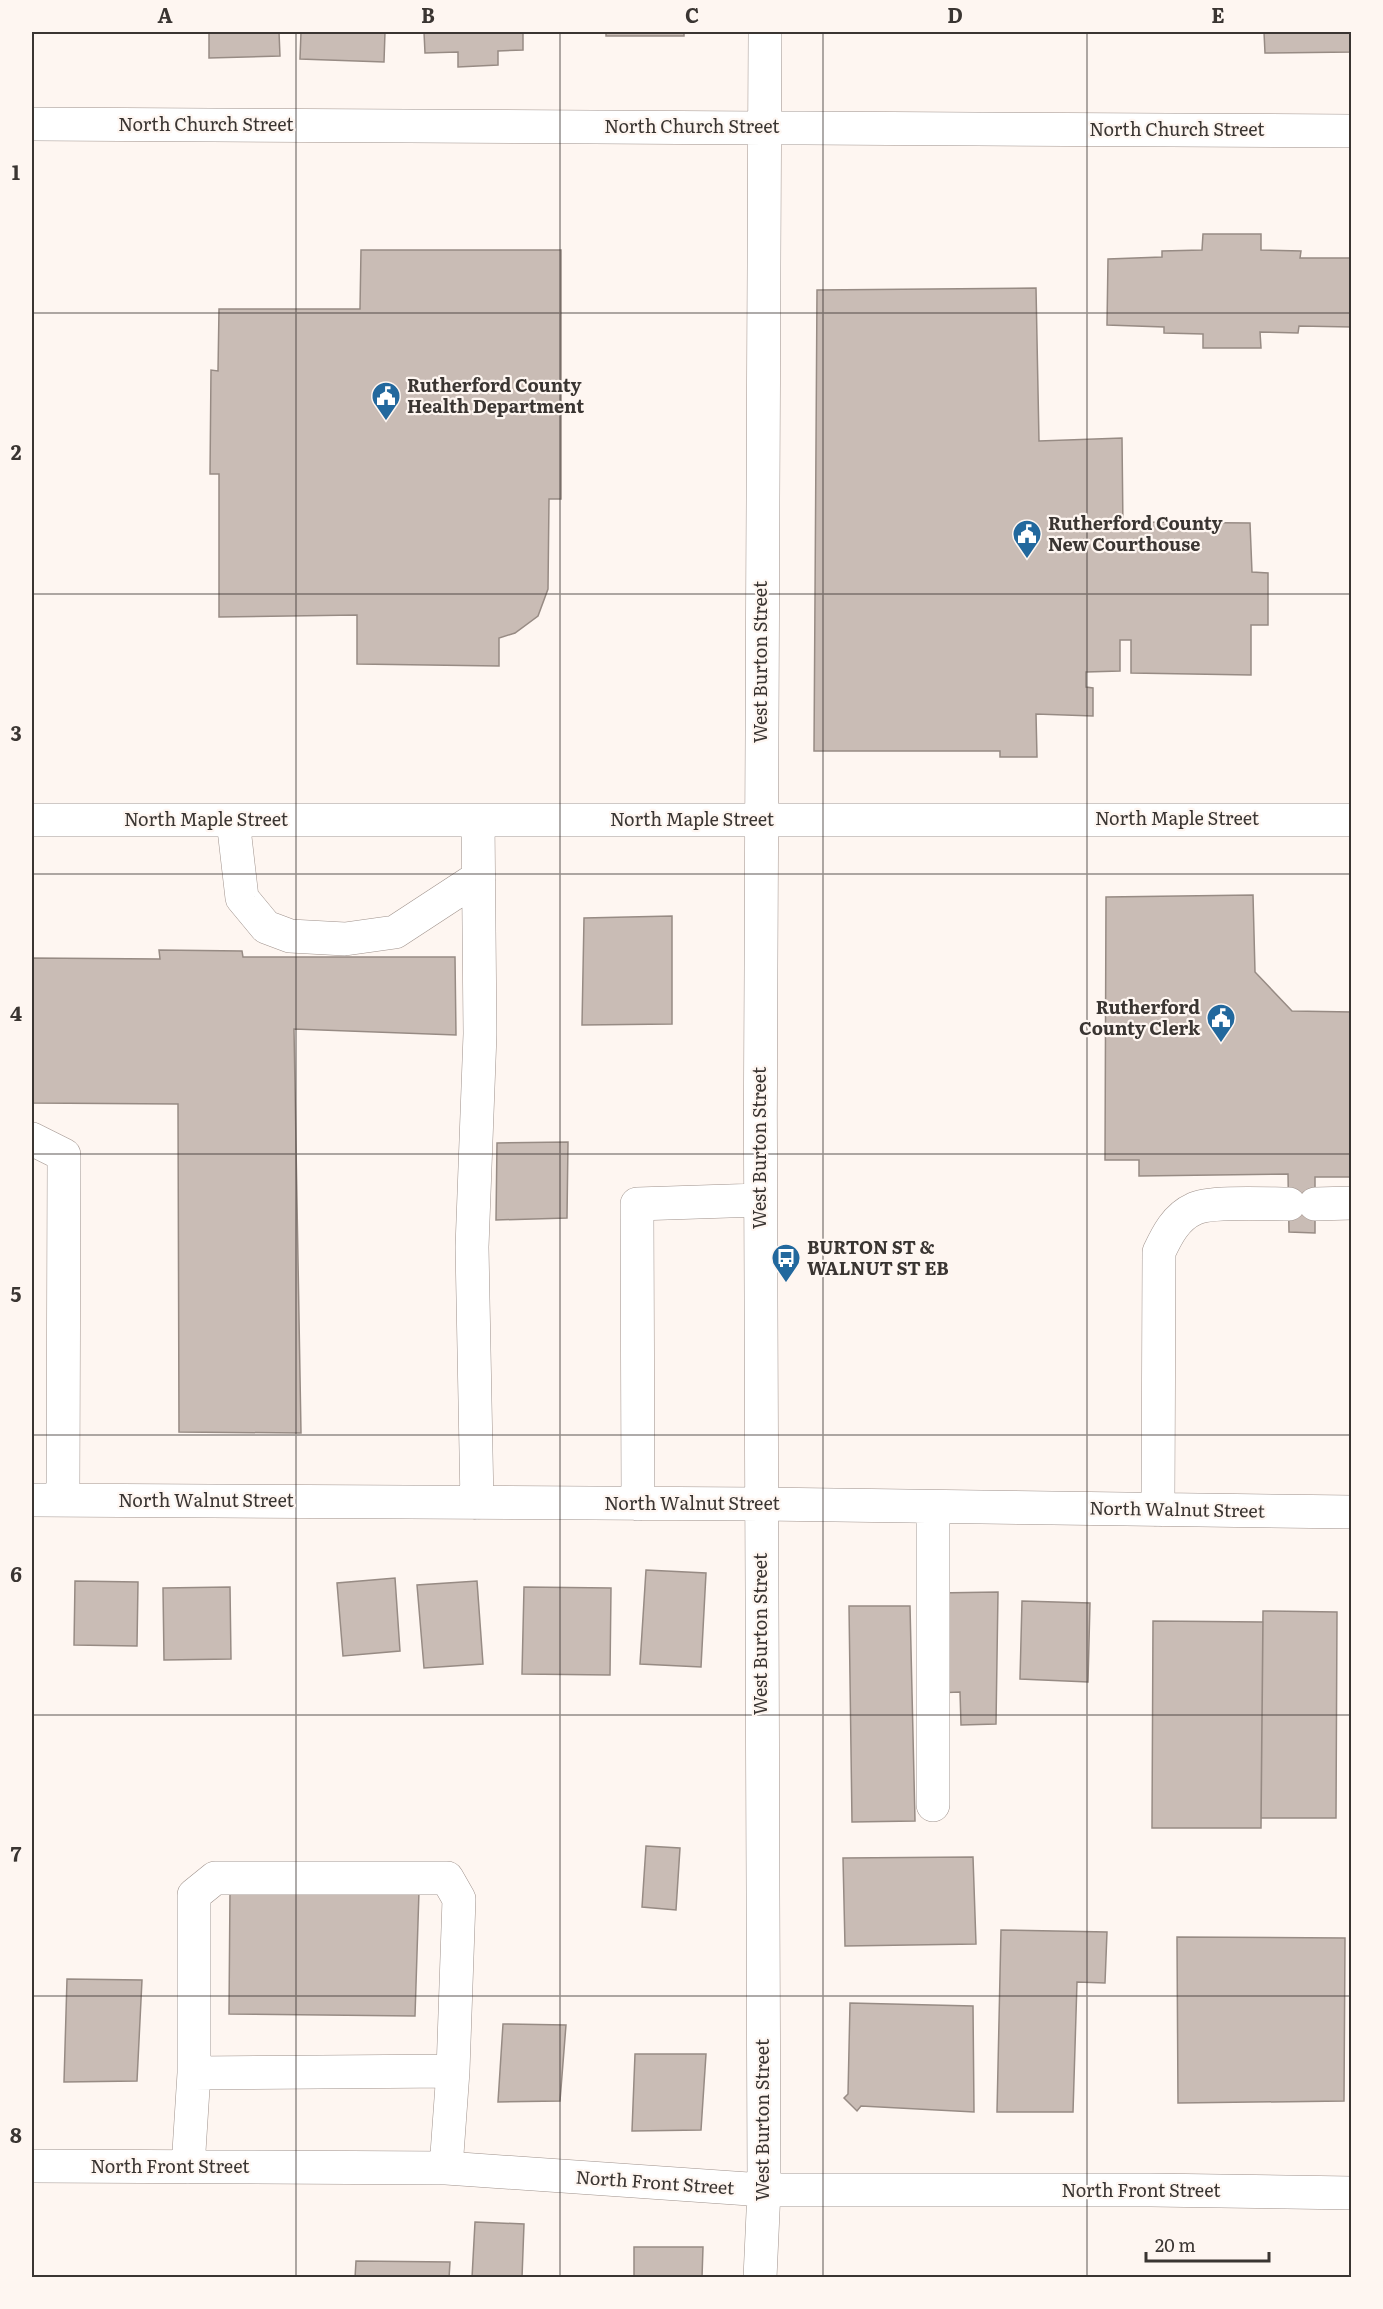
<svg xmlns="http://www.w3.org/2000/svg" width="1383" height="2309" viewBox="0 0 1383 2309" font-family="Literata,serif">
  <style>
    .building { fill: #c9bcb5; stroke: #978b84; stroke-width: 1.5 }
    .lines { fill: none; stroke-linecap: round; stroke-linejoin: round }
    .minor-casing { stroke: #9f928c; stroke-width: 34 }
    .minor { stroke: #fff; stroke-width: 33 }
    .grid { fill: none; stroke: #3a3532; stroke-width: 1.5; stroke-opacity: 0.55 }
    .labels { text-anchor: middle; stroke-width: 4.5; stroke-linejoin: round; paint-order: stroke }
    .street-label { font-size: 18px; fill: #3a3532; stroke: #fef6f1 }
    .poi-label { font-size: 18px; font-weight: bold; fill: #3a3532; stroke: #fef6f1; text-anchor: start }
    .neatline { fill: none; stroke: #3a3532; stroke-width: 2 }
    .grid-label { font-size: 20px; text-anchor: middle; font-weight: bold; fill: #3a3532 }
  </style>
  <rect width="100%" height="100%" fill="#fef6f1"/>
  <path class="building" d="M 209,32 L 279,32 L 280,56 L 209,58 Z
    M 301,32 L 385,32 L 384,62 L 300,59 Z
    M 424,32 L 523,32 L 523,50 L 498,51 L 498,65 L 458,67 L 458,52 L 425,53 Z
    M 606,32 L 684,32 L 684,36 L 606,36 Z
    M 1264,32 L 1352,32 L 1352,52 L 1265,53 Z
    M 1203,234 L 1261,234 L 1261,250 L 1301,251 L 1300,258 L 1352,258 L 1352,327 L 1299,326 L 1298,333 L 1260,332 L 1261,348 L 1203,348 L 1203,334 L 1164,333 L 1164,327 L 1107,325 L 1108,259 L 1162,257 L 1162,251 L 1202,250 Z
    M 361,250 L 561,250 L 561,499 L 549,499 L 548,589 L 538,616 L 515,633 L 499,638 L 499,666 L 357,664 L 357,615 L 219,617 L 219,474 L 210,474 L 211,370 L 218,371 L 219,309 L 360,309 Z
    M 1036,288 L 1039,441 L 1122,438 L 1123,529 L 1131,528 L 1132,522 L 1250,523 L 1252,572 L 1268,573 L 1268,625 L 1251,625 L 1251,675 L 1131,673 L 1131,640 L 1120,640 L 1120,671 L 1086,672 L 1086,687 L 1093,688 L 1093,716 L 1036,714 L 1037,757 L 1000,757 L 1000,751 L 814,751 L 817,290 Z
    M 1253,895 L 1255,972 L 1292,1011 L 1352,1012 L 1352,1177 L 1315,1177 L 1315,1233 L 1289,1232 L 1288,1174 L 1139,1176 L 1139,1160 L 1105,1160 L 1106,897 Z
    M 672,916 L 672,1024 L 582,1025 L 584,918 Z
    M 159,950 L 242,951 L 243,957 L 455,957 L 456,1035 L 294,1029 L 301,1433 L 179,1432 L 178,1104 L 32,1103 L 32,958 L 160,959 Z
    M 568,1142 L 567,1218 L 496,1220 L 497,1143 Z
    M 646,1570 L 706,1573 L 701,1667 L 640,1664 Z
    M 395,1578 L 400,1651 L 343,1656 L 337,1583 Z
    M 75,1581 L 138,1582 L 137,1646 L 74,1645 Z
    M 477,1581 L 483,1664 L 424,1668 L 417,1585 Z
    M 230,1587 L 231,1659 L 164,1660 L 163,1588 Z
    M 524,1587 L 611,1588 L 610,1675 L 522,1674 Z
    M 998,1592 L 996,1724 L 961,1725 L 960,1692 L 936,1693 L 936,1593 Z
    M 1022,1601 L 1090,1603 L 1088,1682 L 1020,1679 Z
    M 849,1606 L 910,1606 L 915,1821 L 852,1822 Z
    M 1263,1611 L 1337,1612 L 1336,1818 L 1261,1818 Z
    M 1153,1621 L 1263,1622 L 1261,1828 L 1152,1828 Z
    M 646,1846 L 680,1848 L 676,1910 L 642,1907 Z
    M 973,1857 L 976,1944 L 845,1946 L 843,1858 Z
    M 230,1890 L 419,1891 L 415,2016 L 229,2014 Z
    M 1001,1930 L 1107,1932 L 1105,1983 L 1077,1982 L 1073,2112 L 997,2112 Z
    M 1177,1937 L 1345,1938 L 1344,2101 L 1178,2103 Z
    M 67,1979 L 142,1980 L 137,2081 L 64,2082 Z
    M 850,2003 L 973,2006 L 974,2112 L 861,2106 L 857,2111 L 844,2098 L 848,2094 Z
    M 503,2024 L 566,2025 L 560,2101 L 498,2102 Z
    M 635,2054 L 706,2054 L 701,2130 L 632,2131 Z
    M 475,2222 L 524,2224 L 522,2278 L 472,2278 Z
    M 634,2247 L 703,2247 L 702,2278 L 634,2278 Z
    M 356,2261 L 450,2262 L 449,2278 L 355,2278 Z"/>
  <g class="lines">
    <g class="minor-casing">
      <path id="minor" d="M 32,124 L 1352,131
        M 32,820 L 1352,820
        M 233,820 L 242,898 L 266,927 L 290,936 L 345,939 L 395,932 L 479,877
        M 32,1139 L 64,1155 L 63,1500
        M 1315,1204 L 1352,1203
        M 32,1500 L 761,1504 L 1352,1512
        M 477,1503 L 472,1247 L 480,1034 L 478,820
        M 638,1504 L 637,1204 L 760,1200
        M 1158,1510 L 1159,1252 C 1167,1235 1176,1217 1194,1209 C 1209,1201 1269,1204 1289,1204
        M 933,1805 L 933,1507
        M 32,2166 L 446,2168 L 764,2190 L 1151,2190 L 1352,2193
        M 188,2167 L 194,2073 L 194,1895 L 215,1878 L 447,1878 L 459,1899 L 453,2071 L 194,2073
        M 446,2168 L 453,2071
        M 760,2278 L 764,2190 C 760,1471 758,751 765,32"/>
    </g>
    <use href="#minor" class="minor"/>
  </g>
  <path class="grid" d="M 296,32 L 296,2278M 560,32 L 560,2278M 823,32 L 823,2278M 1087,32 L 1087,2278M 32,313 L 1352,313M 32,594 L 1352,594M 32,874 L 1352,874M 32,1154 L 1352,1154M 32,1435 L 1352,1435M 32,1715 L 1352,1715M 32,1996 L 1352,1996"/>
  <defs>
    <g id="civic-pin" transform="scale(1.5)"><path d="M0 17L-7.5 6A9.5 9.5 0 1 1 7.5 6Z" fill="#22689d" stroke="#fef6f1"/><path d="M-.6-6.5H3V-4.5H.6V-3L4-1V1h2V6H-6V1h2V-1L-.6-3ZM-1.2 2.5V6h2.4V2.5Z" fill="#fff"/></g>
    <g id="bus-pin" transform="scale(1.5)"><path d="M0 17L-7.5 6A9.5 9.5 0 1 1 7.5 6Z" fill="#22689d" stroke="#fef6f1"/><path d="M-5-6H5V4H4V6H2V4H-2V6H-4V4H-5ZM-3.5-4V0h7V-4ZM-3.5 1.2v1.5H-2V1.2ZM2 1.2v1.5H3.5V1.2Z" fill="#fff"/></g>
  </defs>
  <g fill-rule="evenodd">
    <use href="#civic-pin" x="386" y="396"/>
    <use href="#civic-pin" x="1027" y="534"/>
    <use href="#civic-pin" x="1221" y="1018"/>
    <use href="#bus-pin" x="786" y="1258"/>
  </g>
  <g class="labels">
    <g class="street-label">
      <text x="206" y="131">North Church Street</text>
      <text x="692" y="133">North Church Street</text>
      <text x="1177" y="136">North Church Street</text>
      <text transform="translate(761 662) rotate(-90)" y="6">West Burton Street</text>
      <text x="1177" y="825">North Maple Street</text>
      <text x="206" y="826">North Maple Street</text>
      <text x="692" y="826">North Maple Street</text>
      <text transform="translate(760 1148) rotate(-90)" y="6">West Burton Street</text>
      <text x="206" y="1507">North Walnut Street</text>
      <text x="692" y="1510">North Walnut Street</text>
      <text transform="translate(1177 1510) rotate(1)" y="6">North Walnut Street</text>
      <text transform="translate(761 1634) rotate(-90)" y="6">West Burton Street</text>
      <text transform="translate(763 2120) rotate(-90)" y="6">West Burton Street</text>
      <text x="170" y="2173">North Front Street</text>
      <text transform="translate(655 2183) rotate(4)" y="6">North Front Street</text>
      <text x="1141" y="2197">North Front Street</text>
    </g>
    <g class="poi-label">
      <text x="407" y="392">Rutherford County<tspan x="407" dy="21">Health Department</tspan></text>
      <text x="1048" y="530">Rutherford County<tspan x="1048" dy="21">New Courthouse</tspan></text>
      <text x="1200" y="1014" text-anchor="end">Rutherford<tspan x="1200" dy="21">County Clerk</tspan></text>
      <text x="807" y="1254">BURTON ST &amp;<tspan x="807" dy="21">WALNUT ST EB</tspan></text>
    </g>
  </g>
  <rect width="1383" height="2309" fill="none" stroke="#fef6f1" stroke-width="66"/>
  <path d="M1146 2252v9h123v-9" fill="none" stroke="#3a3532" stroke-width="3"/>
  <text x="1155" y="2252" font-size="18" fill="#3a3532" stroke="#fef6f1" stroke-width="4.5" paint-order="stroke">20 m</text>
  <rect x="33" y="33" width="1317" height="2243" class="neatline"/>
  <g class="grid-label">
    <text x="165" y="23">A</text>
    <text x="428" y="23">B</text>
    <text x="692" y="23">C</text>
    <text x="955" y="23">D</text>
    <text x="1218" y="23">E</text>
    <text x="16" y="180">1</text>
    <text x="16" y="460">2</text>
    <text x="16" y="741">3</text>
    <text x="16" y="1021">4</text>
    <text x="16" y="1302">5</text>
    <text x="16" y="1582">6</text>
    <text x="16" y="1862">7</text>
    <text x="16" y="2143">8</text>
  </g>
</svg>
